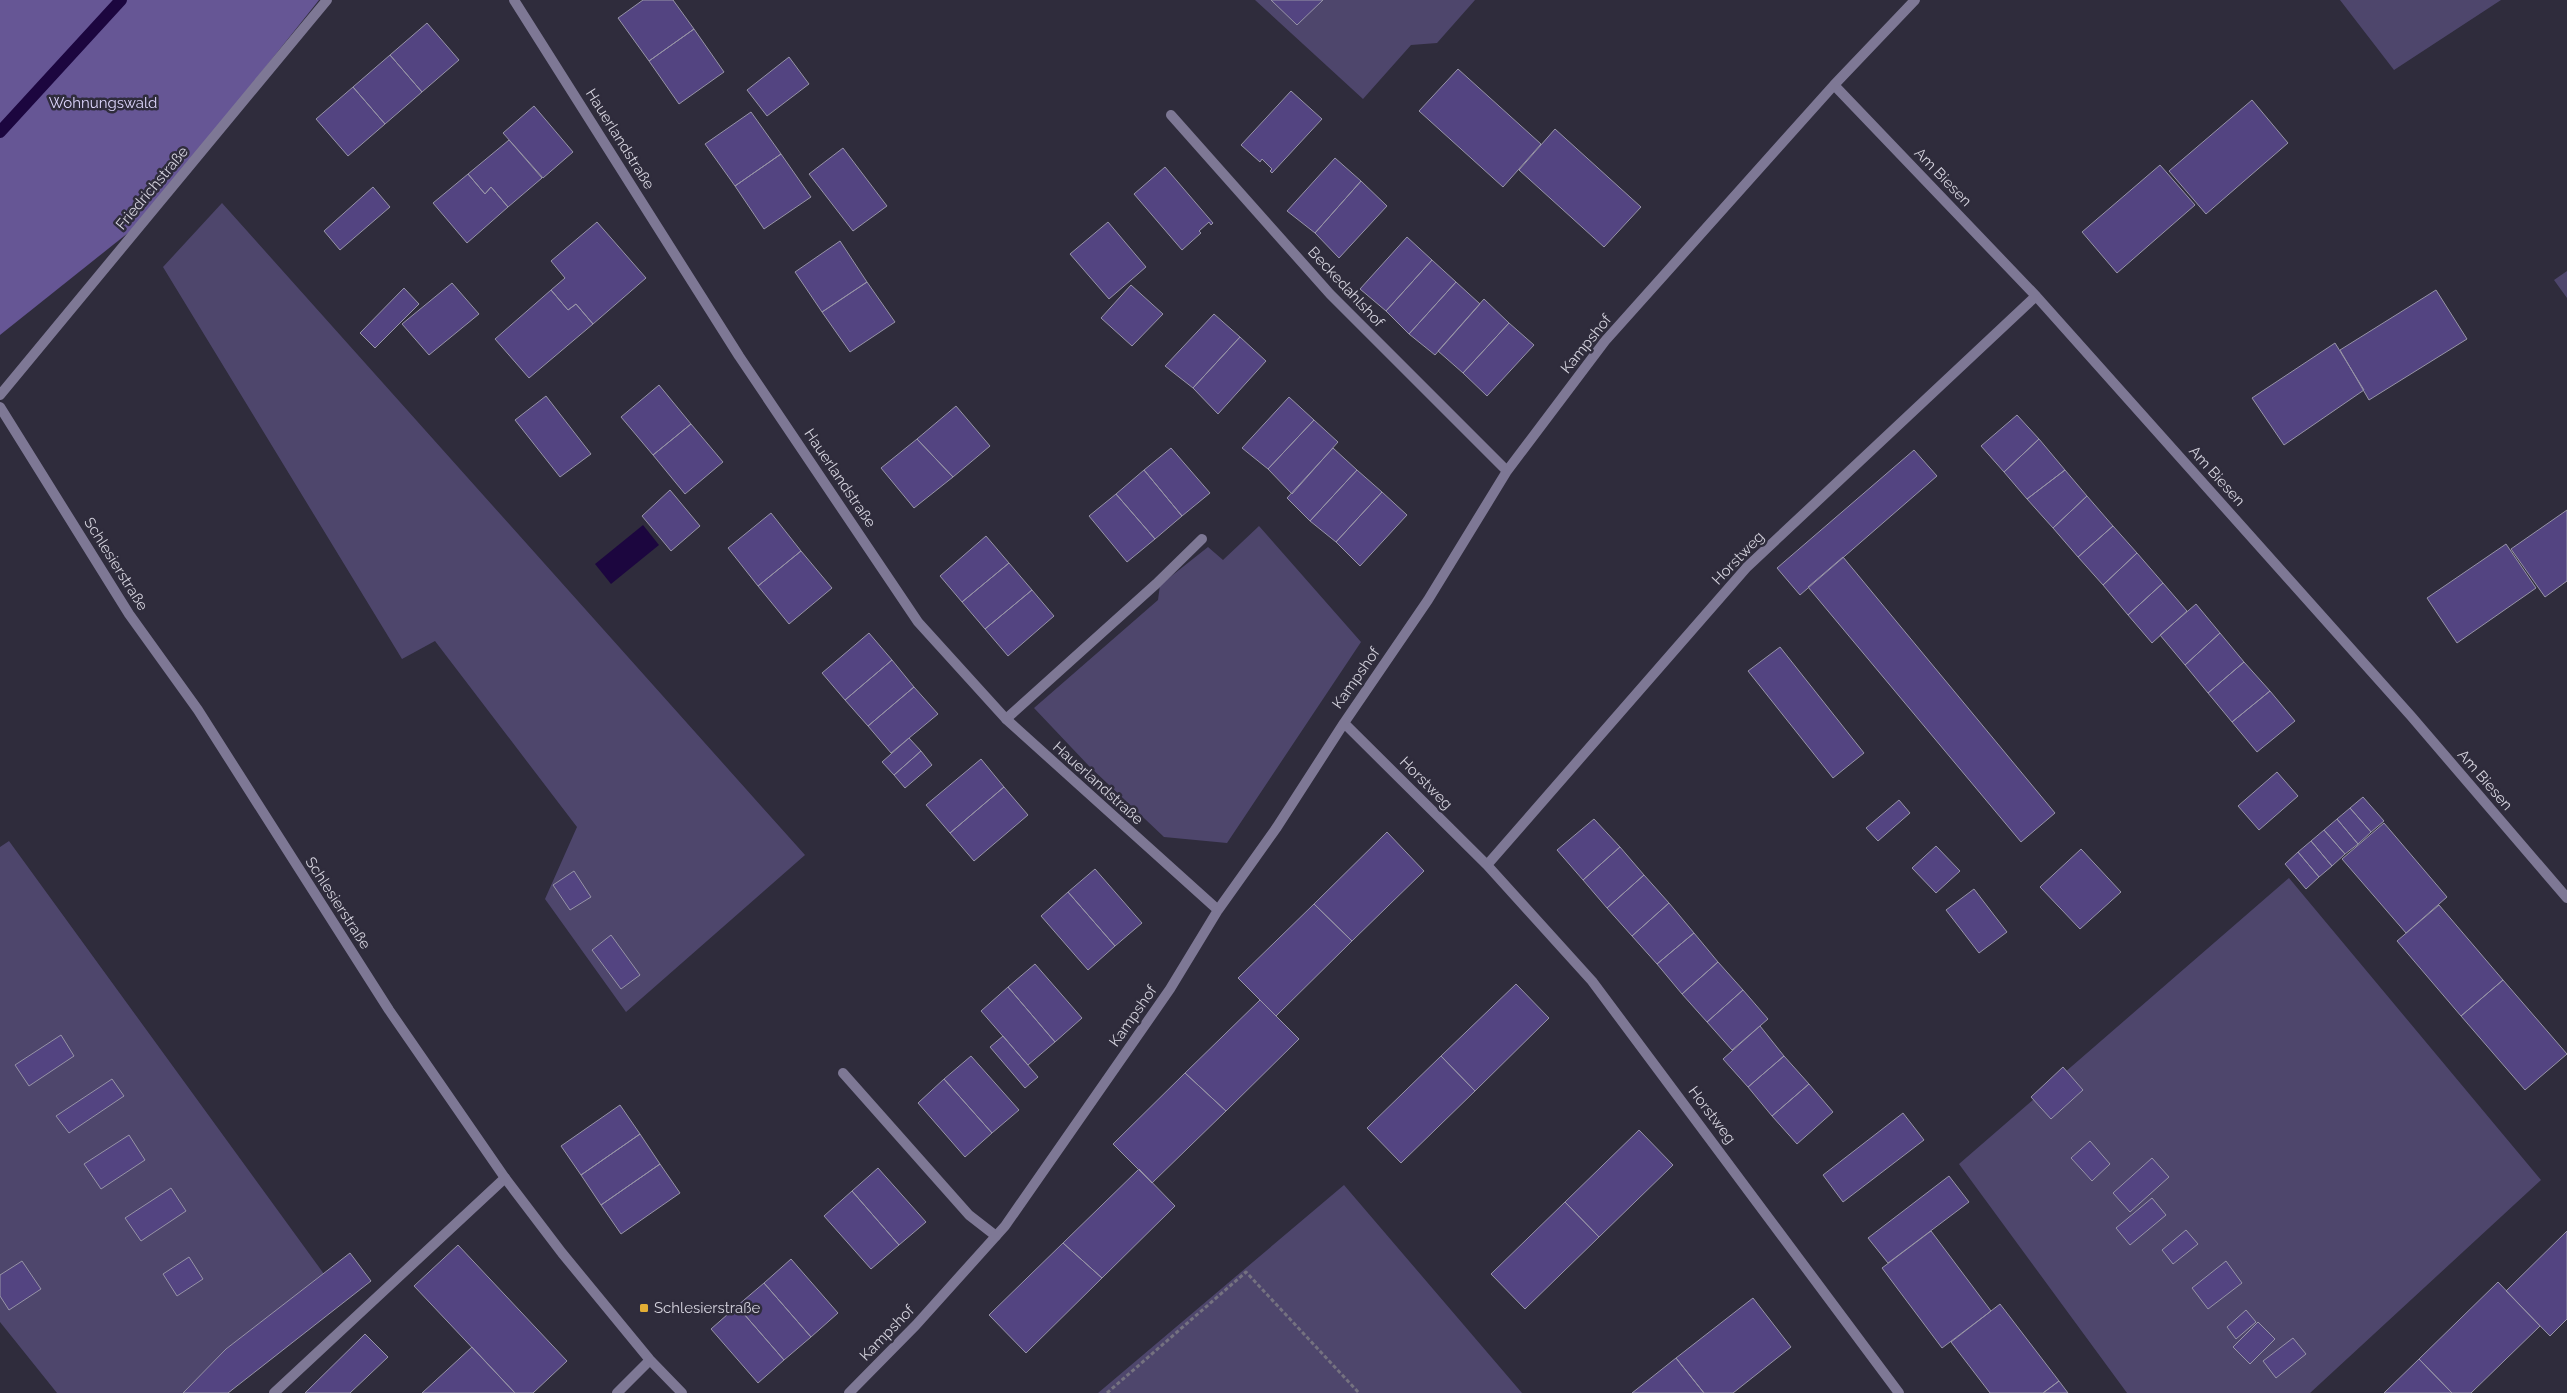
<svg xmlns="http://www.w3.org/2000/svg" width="2567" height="1393" viewBox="0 0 2567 1393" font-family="Raleway,sans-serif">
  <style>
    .green { fill: #4e466c }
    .forest { fill: #665695 }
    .water { fill: #1c063f }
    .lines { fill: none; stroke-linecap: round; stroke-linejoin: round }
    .stream { stroke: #1c063f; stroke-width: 12 }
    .building { fill: #534481; stroke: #9794a7 }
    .path { stroke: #757280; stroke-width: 3; stroke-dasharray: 4 2.5; stroke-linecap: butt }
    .lane { stroke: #7e7895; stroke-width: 10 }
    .street { stroke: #7e7895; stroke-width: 10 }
    .poi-dot { fill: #e3ae35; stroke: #2f2c3c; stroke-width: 2 }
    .labels { text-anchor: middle; stroke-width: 5; stroke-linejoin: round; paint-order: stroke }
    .park-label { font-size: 15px; fill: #ddd6fc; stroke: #2f2c3c }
    .street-label { font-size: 15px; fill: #d4d2dd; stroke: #2f2c3c }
    .poi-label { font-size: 15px; fill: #d4d2dd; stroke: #2f2c3c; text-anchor: start }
  </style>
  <rect width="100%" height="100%" fill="#2f2c3c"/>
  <path class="green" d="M 1255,0 L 1475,0 L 1437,43 L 1411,45 L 1363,99 Z
    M 2340,0 L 2501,0 L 2394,70 Z
    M 222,203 L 805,855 L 626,1012 L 545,899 L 577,827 L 435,641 L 402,659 L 163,267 Z
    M 2567,271 L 2567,298 L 2554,280 Z
    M 1259,526 L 1361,642 L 1227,843 L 1164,837 L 1089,766 L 1034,708 L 1158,600 L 1160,585 L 1208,547 L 1223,560 Z
    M 9,841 L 324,1274 L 226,1349 L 183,1393 L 57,1393 L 0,1322 L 0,847 Z
    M 2289,878 L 2541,1180 L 2310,1393 L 2127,1393 L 1959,1164 Z
    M 1344,1185 L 1522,1393 L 1098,1393 Z"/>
  <path class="forest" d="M 0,0 L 319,0 L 143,221 L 0,335 Z"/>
  <path class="water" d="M 643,525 L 659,545 L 611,584 L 595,564 Z"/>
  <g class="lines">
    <path class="stream" d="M 0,132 L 121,0"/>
  </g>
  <path class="building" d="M 643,0 L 673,0 L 694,29 L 649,61 L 618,18 Z
    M 1271,0 L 1323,0 L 1297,25 Z
    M 427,23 L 459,60 L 422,92 L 390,55 Z
    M 694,29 L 724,72 L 679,104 L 649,61 Z
    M 390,55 L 422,92 L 385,124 L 353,87 Z
    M 789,57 L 809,84 L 767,116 L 747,90 Z
    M 1458,69 L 1541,144 L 1503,187 L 1419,111 Z
    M 353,87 L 385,124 L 348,156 L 316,119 Z
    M 1291,91 L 1322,119 L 1272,173 L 1270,171 L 1272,169 L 1262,159 L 1260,162 L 1241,145 Z
    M 2252,100 L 2288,143 L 2206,214 L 2169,171 Z
    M 534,106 L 573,152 L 543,178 L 503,133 Z
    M 751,112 L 781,154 L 735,186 L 705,144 Z
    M 1555,129 L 1641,207 L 1604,247 L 1519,170 Z
    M 509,140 L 542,178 L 508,207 L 491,187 L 485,194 L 468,174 Z
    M 843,148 L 887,206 L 853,231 L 809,174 Z
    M 781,154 L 811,197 L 764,229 L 735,186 Z
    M 1335,158 L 1361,181 L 1315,233 L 1287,211 Z
    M 2160,165 L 2195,205 L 2117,273 L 2082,232 Z
    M 1165,167 L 1213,223 L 1211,225 L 1209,222 L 1199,231 L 1201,233 L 1182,250 L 1134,194 Z
    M 468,174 L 485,194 L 491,187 L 508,207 L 467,243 L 433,203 Z
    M 1361,181 L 1387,206 L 1339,258 L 1315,233 Z
    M 373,187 L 390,207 L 340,250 L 324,231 Z
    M 597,222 L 646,278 L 593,324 L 576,304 L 568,310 L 551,290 L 565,278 L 551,261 Z
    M 1108,222 L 1146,267 L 1109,299 L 1070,254 Z
    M 1407,237 L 1432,260 L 1386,311 L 1360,289 Z
    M 840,241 L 867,282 L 822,312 L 795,272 Z
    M 1432,260 L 1456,282 L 1409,334 L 1386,311 Z
    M 867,282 L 895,322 L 850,352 L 822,312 Z
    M 1456,282 L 1480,304 L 1435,355 L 1409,334 Z
    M 452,283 L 479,314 L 429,355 L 402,324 Z
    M 1131,285 L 1163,314 L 1132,346 L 1101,318 Z
    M 404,288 L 419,304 L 375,348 L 360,333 Z
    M 551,290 L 568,310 L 576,304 L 593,324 L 529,378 L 495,339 Z
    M 2436,290 L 2467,339 L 2369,400 L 2340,350 Z
    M 1484,299 L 1509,323 L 1463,373 L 1438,351 Z
    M 1214,314 L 1240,337 L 1193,388 L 1165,366 Z
    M 1509,323 L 1534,345 L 1487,396 L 1463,373 Z
    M 1240,337 L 1266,361 L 1218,414 L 1193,388 Z
    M 2335,343 L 2364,390 L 2284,445 L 2252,398 Z
    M 659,385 L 691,424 L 653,455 L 621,417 Z
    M 546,396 L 591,454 L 560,477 L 515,420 Z
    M 1289,397 L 1314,420 L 1268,469 L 1242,448 Z
    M 956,406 L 990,446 L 953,477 L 917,439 Z
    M 2017,415 L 2039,439 L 2004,472 L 1981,446 Z
    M 1314,420 L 1338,442 L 1292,494 L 1268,469 Z
    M 691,424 L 723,462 L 685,494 L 653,455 Z
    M 917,439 L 953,477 L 914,508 L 881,468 Z
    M 2039,439 L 2065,470 L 2027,499 L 2004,472 Z
    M 1171,448 L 1210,493 L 1182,516 L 1144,470 Z
    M 1333,448 L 1357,470 L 1310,521 L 1287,498 Z
    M 1914,450 L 1937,476 L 1800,595 L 1777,568 Z
    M 1144,470 L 1182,516 L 1155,539 L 1116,494 Z
    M 1357,470 L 1382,492 L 1336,542 L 1310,521 Z
    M 2065,470 L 2087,496 L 2053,528 L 2027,499 Z
    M 670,490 L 700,526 L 671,551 L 642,516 Z
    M 1382,492 L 1407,515 L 1360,566 L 1336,542 Z
    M 1116,494 L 1155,539 L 1127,562 L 1089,516 Z
    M 2087,496 L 2113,526 L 2078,557 L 2053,528 Z
    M 2567,510 L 2567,581 L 2545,597 L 2511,549 Z
    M 771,513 L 801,551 L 758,586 L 728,548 Z
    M 2113,526 L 2137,553 L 2103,585 L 2078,557 Z
    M 986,536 L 1009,563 L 962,602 L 940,576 Z
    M 2506,544 L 2536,588 L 2457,643 L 2427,598 Z
    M 801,551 L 832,588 L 789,624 L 758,586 Z
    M 2137,553 L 2163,583 L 2128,615 L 2103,585 Z
    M 1843,557 L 2055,813 L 2021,842 L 1808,587 Z
    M 1009,563 L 1032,590 L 985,629 L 962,602 Z
    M 2163,583 L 2187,611 L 2152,643 L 2128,615 Z
    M 1032,590 L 1054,616 L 1008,656 L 985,629 Z
    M 2196,604 L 2220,633 L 2185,665 L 2160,635 Z
    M 869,633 L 892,660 L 845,700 L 822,673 Z
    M 2220,633 L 2244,662 L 2208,693 L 2185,665 Z
    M 1780,647 L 1864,753 L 1833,778 L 1748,671 Z
    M 892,660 L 914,687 L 868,726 L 845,700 Z
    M 2244,662 L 2270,691 L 2232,722 L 2208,693 Z
    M 914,687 L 938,714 L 891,753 L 868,726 Z
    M 2270,691 L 2295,721 L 2257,752 L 2232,722 Z
    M 909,738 L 921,751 L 894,775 L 882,762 Z
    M 921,751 L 932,765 L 905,788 L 894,775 Z
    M 981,759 L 1004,787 L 950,833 L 926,805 Z
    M 2277,772 L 2298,796 L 2259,830 L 2238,806 Z
    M 1004,787 L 1028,815 L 974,861 L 950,833 Z
    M 2363,797 L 2384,821 L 2371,832 L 2350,808 Z
    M 1899,800 L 1910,813 L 1878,841 L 1866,828 Z
    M 2350,808 L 2371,832 L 2358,844 L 2337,819 Z
    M 1594,819 L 1620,847 L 1583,880 L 1557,850 Z
    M 2337,819 L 2358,844 L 2345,854 L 2324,830 Z
    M 2384,823 L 2447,897 L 2406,933 L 2342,859 Z
    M 2324,830 L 2345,854 L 2332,866 L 2311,841 Z
    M 1387,832 L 1424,871 L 1352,941 L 1314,904 Z
    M 2311,841 L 2332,866 L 2319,877 L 2298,852 Z
    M 1936,846 L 1960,871 L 1936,893 L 1912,868 Z
    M 1620,847 L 1644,875 L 1607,908 L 1583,880 Z
    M 2081,849 L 2121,892 L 2080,929 L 2040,887 Z
    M 2298,852 L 2319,877 L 2306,889 L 2285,864 Z
    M 1095,869 L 1142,923 L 1115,946 L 1068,892 Z
    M 574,871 L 591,897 L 570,910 L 553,885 Z
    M 1644,875 L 1669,903 L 1632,936 L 1607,908 Z
    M 1974,889 L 2007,932 L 1979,953 L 1946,910 Z
    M 1068,892 L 1115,946 L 1088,970 L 1041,916 Z
    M 1669,903 L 1694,933 L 1657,964 L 1632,936 Z
    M 1314,904 L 1352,941 L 1276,1016 L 1238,978 Z
    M 2439,905 L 2503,980 L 2461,1016 L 2397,941 Z
    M 1694,933 L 1718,962 L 1682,994 L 1657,964 Z
    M 611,935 L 640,975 L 621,989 L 592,950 Z
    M 1718,962 L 1743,990 L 1707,1022 L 1682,994 Z
    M 1035,964 L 1082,1018 L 1055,1042 L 1008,987 Z
    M 2503,980 L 2567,1054 L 2525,1090 L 2461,1016 Z
    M 1516,984 L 1549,1018 L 1475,1091 L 1441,1056 Z
    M 1008,987 L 1055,1042 L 1028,1065 L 981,1011 Z
    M 1743,990 L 1768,1019 L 1732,1050 L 1707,1022 Z
    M 1260,1000 L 1299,1039 L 1226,1111 L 1185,1073 Z
    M 1760,1026 L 1784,1056 L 1748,1087 L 1723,1059 Z
    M 61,1035 L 74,1056 L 29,1086 L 15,1065 Z
    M 1003,1036 L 1038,1077 L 1025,1088 L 990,1047 Z
    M 971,1056 L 1019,1110 L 992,1133 L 944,1079 Z
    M 1441,1056 L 1475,1091 L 1401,1163 L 1367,1128 Z
    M 1784,1056 L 1809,1084 L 1772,1116 L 1748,1087 Z
    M 2063,1067 L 2083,1090 L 2051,1119 L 2031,1097 Z
    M 1185,1073 L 1226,1111 L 1152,1183 L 1113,1144 Z
    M 112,1079 L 124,1096 L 69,1133 L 56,1116 Z
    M 944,1079 L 992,1133 L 965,1157 L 918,1103 Z
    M 1809,1084 L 1833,1112 L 1797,1144 L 1772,1116 Z
    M 620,1105 L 640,1134 L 581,1175 L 561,1146 Z
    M 1903,1113 L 1924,1140 L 1843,1202 L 1823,1175 Z
    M 1639,1130 L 1673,1165 L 1599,1237 L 1565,1202 Z
    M 640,1134 L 660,1164 L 601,1205 L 581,1175 Z
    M 129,1135 L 145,1160 L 101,1189 L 84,1164 Z
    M 2090,1141 L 2110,1164 L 2092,1181 L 2071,1158 Z
    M 2152,1158 L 2169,1177 L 2130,1212 L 2113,1193 Z
    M 660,1164 L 680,1193 L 621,1234 L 601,1205 Z
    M 878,1168 L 926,1222 L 899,1245 L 852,1191 Z
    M 1139,1169 L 1175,1206 L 1102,1278 L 1063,1243 Z
    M 1949,1176 L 1969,1202 L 1888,1263 L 1868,1238 Z
    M 171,1188 L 186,1211 L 141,1241 L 125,1218 Z
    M 852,1191 L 899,1245 L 871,1269 L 824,1216 Z
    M 2152,1198 L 2166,1215 L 2130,1245 L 2116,1228 Z
    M 1565,1202 L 1599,1237 L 1525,1309 L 1491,1274 Z
    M 2186,1230 L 2198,1244 L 2173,1264 L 2162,1250 Z
    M 1931,1231 L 1991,1311 L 1942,1348 L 1882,1268 Z
    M 2567,1231 L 2567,1319 L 2550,1336 L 2506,1291 Z
    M 1063,1243 L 1102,1278 L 1026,1353 L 989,1315 Z
    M 458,1245 L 567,1361 L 533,1393 L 515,1393 L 414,1286 Z
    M 350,1253 L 371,1281 L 228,1393 L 183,1393 L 226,1349 Z
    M 189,1257 L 203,1279 L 177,1296 L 163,1274 Z
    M 791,1259 L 838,1313 L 811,1337 L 764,1283 Z
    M 22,1261 L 41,1289 L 9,1310 L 0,1296 L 0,1275 Z
    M 2226,1261 L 2242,1283 L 2208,1309 L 2192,1288 Z
    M 2498,1282 L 2540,1326 L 2471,1393 L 2452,1393 L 2419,1359 Z
    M 764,1283 L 811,1337 L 784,1360 L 737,1306 Z
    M 1753,1298 L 1791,1347 L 1733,1393 L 1704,1393 L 1676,1358 Z
    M 2000,1304 L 2059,1381 L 2043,1393 L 1990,1393 L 1951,1342 Z
    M 737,1306 L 784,1360 L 758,1383 L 711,1329 Z
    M 2246,1310 L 2256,1322 L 2236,1339 L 2227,1327 Z
    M 2258,1322 L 2275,1339 L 2250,1364 L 2233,1347 Z
    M 365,1334 L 388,1357 L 350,1393 L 305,1393 Z
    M 2293,1338 L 2306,1354 L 2276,1378 L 2263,1361 Z
    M 472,1347 L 515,1393 L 422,1393 Z
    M 1676,1358 L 1704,1393 L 1632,1393 Z
    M 2419,1359 L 2452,1393 L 2384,1393 Z
    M 2059,1381 L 2068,1393 L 2043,1393 Z"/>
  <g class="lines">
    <path class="path" d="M 1107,1393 L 1246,1272 L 1359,1393"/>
    <path class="lane" d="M 1006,719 L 1156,584 L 1202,539
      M 843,1073 L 969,1215 L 996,1236
      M 274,1393 L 505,1178"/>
    <path class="street" d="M 514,0 L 739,356 L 918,622 L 1006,719 L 1218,910
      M 1834,85 L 2036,296 L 2411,716 L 2567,898
      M 1171,115 L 1330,294 L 1507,471
      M 0,395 L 327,0
      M 0,407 L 129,614 L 198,710 L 389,1010 L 505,1178 L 562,1253 L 650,1360 L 682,1393
      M 1344,723 L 1487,865 L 1592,981 L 1899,1393
      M 1487,865 L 1747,567 L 2036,296
      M 617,1393 L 650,1360
      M 849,1393 L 916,1325 L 1005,1226 L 1170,989 L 1218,910 L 1277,827 L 1344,723 L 1428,600 L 1507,471 L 1605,341 L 1834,85 L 1915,0"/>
  </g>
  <rect class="poi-dot" x="639" y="1303" width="10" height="10" rx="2.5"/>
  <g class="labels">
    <g class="park-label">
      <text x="103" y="108">Wohnungswald</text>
    </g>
    <g class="street-label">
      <text transform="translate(620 139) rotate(58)" y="5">Hauerlandstraße</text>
      <text transform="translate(1943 177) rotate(46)" y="5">Am Biesen</text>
      <text transform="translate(152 188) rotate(-50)" y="5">Friedrichstraße</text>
      <text transform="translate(1346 287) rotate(47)" y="5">Beckedahlshof</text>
      <text transform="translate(1586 344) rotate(-51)" y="5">Kampshof</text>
      <text transform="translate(2217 476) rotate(48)" y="5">Am Biesen</text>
      <text transform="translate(840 478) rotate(56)" y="5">Hauerlandstraße</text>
      <text transform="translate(1738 558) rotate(-46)" y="5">Horstweg</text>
      <text transform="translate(116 564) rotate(58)" y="5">Schlesierstraße</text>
      <text transform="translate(1356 678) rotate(-55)" y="5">Kampshof</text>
      <text transform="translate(2485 780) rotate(49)" y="5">Am Biesen</text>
      <text transform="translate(1098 783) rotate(42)" y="5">Hauerlandstraße</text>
      <text transform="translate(1426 783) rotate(45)" y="5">Horstweg</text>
      <text transform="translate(338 903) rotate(57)" y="5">Schlesierstraße</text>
      <text transform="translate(1133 1016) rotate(-55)" y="5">Kampshof</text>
      <text transform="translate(1712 1115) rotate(53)" y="5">Horstweg</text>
      <text transform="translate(887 1333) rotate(-46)" y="5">Kampshof</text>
    </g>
    <g class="poi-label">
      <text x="654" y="1313">Schlesierstraße</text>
    </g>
  </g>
</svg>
